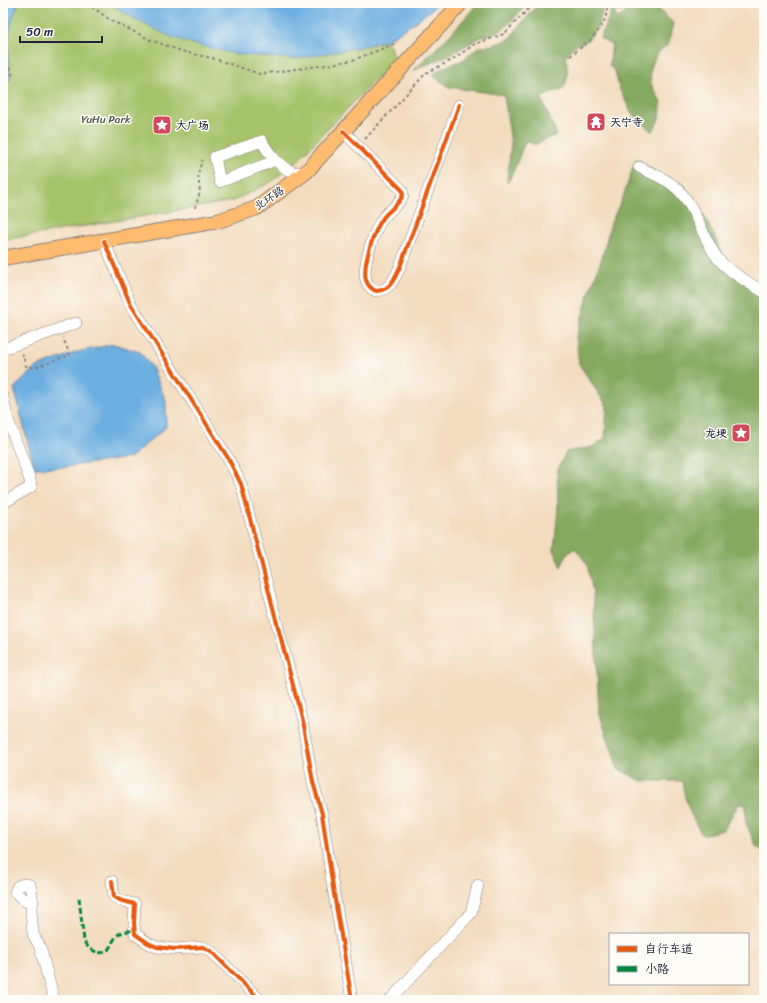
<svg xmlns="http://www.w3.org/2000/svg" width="767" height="1003" viewBox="0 0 767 1003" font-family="Sriracha,'LXGW WenKai TC',sans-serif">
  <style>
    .green { fill: #a6c36a; stroke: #647252 }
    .forest { fill: #84a95e; stroke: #53664c }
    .water { fill: #6caee0; stroke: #47688e }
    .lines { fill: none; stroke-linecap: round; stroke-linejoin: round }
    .minor-casing { stroke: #8a7f7c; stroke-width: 12 }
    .major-casing { stroke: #8a7f7c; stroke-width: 16 }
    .path { stroke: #8a7f7c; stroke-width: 2; stroke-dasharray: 3 3; stroke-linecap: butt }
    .minor { stroke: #fff; stroke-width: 11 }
    .major { stroke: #fdbc6f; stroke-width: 14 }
    .quiet { stroke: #00873e; stroke-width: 3; stroke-dasharray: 6 3; stroke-linecap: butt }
    .cycleway-casing { stroke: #fdfcf7; stroke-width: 6 }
    .cycleway { stroke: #e8590c; stroke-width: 4 }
    .labels { text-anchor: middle; stroke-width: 3; stroke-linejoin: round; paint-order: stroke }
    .park-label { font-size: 11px; fill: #505a4b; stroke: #fdfcf7 }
    .poi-label { font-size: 11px; font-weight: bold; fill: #22223b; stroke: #fdfcf7; text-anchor: start }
    .street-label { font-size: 11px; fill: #22223b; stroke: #fdfcf7 }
  </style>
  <rect width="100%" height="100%" fill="#fdfcf7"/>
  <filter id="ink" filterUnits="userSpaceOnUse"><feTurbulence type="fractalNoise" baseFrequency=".025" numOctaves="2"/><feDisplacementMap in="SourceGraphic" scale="8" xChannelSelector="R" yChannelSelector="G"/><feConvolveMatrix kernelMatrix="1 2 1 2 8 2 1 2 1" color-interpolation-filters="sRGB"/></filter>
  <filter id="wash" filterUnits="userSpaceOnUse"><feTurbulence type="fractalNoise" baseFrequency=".012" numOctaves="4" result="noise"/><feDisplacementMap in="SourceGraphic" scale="16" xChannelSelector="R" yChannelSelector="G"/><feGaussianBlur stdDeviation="0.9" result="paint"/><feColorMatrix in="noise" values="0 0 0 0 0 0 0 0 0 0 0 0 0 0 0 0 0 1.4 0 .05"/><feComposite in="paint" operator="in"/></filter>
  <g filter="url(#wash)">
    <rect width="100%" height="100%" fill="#f3dcbe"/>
    <path class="green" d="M 3,3 L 109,3 L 142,23 L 194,44 L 294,59 L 360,47 L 387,40 L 395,59 L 298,160 L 271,182 L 233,201 L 3,240 Z"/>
    <path class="forest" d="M 478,3 L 528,3 L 511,22 L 500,31 L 479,38 L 449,55 L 413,71 L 452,33 Z
      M 540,3 L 602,3 L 603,8 L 598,26 L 588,40 L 573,47 L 566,56 C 567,69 570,80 561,91 L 555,91 L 541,98 L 557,135 L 546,139 L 535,145 L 526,140 C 519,154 516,170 507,183 L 511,143 L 504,95 L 449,87 L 432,75 L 442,68 L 463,60 L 477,48 L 493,45 L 508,40 L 533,10 Z
      M 610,3 L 613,3 L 616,16 L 618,18 L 625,13 L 631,3 L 651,3 L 658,8 L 673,23 L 668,45 C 655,52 648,68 651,83 C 653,90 661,98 661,106 C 661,114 657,126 652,132 L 631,112 L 619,88 L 615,71 L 609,66 L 612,45 L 600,38 L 610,15 Z
      M 636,159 L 669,181 L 703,214 L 718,244 L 718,247 L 736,274 L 764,294 L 764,850 L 757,848 L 746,823 L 746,805 L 739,804 L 723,830 L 702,835 C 691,816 685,803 682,781 L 642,781 L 618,769 L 599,712 L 593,593 L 587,564 L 575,548 L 567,554 L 561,567 L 554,550 L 558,509 L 557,471 L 566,452 L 592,447 L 605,438 L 607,406 L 579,364 L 576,337 L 590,291 L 602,258 L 611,223 L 624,194 Z"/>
    <path class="water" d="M 4,3 L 19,3 C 6,28 7,53 10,80 L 3,84 L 3,11 L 5,7 Z
      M 109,3 L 437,3 L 431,10 L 412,24 L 387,40 L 360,47 L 294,59 L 235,54 L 194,44 L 172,37 L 142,23 Z
      M 114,344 L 140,352 L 152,367 L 166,401 L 166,427 L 130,458 L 64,467 L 34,468 L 14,388 L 37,367 L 77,352 Z"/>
  </g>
  <g filter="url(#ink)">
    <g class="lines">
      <g class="minor-casing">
        <path id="minor" d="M 343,131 L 402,190 L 403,195 C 399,205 389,210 383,218 C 374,230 362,266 366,280 C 368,286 371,289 376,291 C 391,290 394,279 400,267 L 459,105
          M 276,160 L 220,182 L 215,157 L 262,141 C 267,152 281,168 293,172 C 297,173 302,172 306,172
          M 639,167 C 650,173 665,178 674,186 C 697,205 701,238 719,260 C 730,272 750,284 764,292
          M 104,241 L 130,303 L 228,458 L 241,484 L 302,720 L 313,782 L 322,814 L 333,888 L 352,1000
          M 3,349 L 76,323
          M 3,397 L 7,417 L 30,480 L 31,487 L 3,503
          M 112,881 L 114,897 L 122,901 L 135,904 L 134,923 L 135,934 L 148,943 L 157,947 L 175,949 L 203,947 L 211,951 L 260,1000
          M 32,904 L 25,901 L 15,892 L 18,886 L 24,884 L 30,885 L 33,902 L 31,911 L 33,934 L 40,947 L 54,1000
          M 390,1000 L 471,913 L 478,885"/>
      </g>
      <g class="major-casing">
        <path id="major" d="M 3,258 L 218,221 L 257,208 L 306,172 L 461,3"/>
      </g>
      <path class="path" d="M 87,3 L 110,20 L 151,40 L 184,52 L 212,58 L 260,74 L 326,65 L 353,60 L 397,43
        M 617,3 L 618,9 L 621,9 L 626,4
        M 570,56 C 588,42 609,28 607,3
        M 10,67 L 13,77
        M 365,139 L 426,73 L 450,61 L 475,44 L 504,34 L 534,3
        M 195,208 L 200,192 L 198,174 L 202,160
        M 3,209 L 4,208
        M 22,353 L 26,366 L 34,368 L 70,355 L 63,338"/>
      <use href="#minor" class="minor"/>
      <use href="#major" class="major"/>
      <path class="quiet" d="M 79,898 L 84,941 C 87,949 101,957 108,950 C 112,945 113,939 119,934 C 124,931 130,931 135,930"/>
      <g class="cycleway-casing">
        <path id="cycleway" d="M 343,131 L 402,190 L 403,195 C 399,205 389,210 383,218 C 374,230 362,266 366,280 C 368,286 371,289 376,291 C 391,290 394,279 400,267 L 459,105
          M 104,241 L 130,303 L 228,458 L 241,484 L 302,720 L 313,782 L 322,814 L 333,888 L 352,1000
          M 112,881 L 114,897 L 122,901 L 135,904 L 134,923 L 135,934 L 148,943 L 157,947 L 175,949 L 203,947 L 211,951 L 260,1000"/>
      </g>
      <use href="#cycleway" class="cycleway"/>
    </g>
  </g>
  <defs>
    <g id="temple-square" transform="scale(1)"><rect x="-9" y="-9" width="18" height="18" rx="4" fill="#d1495b" stroke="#fdfcf7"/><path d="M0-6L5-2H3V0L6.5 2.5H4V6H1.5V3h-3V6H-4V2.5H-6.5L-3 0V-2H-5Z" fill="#fff"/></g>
    <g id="sight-square" transform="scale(1)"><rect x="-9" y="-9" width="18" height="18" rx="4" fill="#d1495b" stroke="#fdfcf7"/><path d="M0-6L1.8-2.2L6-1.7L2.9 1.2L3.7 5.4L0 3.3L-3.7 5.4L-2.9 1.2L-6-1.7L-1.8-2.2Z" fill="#fff"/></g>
  </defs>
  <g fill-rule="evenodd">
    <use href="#temple-square" x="596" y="122"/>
    <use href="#sight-square" x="162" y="125"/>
    <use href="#sight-square" x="741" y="433"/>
  </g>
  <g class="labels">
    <g class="park-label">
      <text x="106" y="123">YuHu Park</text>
    </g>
    <g class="poi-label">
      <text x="610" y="126">天宁寺</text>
      <text x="176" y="129">大广场</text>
      <text x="727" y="437" text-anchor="end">龙埂</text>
    </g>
    <g class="street-label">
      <text transform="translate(269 198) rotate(-34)" y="4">北环路</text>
    </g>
  </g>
  <rect width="767" height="1003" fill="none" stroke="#fdfcf7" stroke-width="16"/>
  <rect x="609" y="933" width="140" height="52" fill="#fdfcf7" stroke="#a5a5ac"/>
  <rect x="617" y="946" width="20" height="6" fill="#e8590c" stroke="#a5a5ac"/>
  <text x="645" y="953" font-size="12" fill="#22223b">自行车道</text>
  <rect x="617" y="966" width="20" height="6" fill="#00873e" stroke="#a5a5ac"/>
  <text x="645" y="973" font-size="12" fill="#22223b">小路</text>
  <path d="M20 36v6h82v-6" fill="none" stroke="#22223b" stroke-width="2"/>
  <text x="26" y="36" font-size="12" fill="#22223b" stroke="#fdfcf7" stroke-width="3" paint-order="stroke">50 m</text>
</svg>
